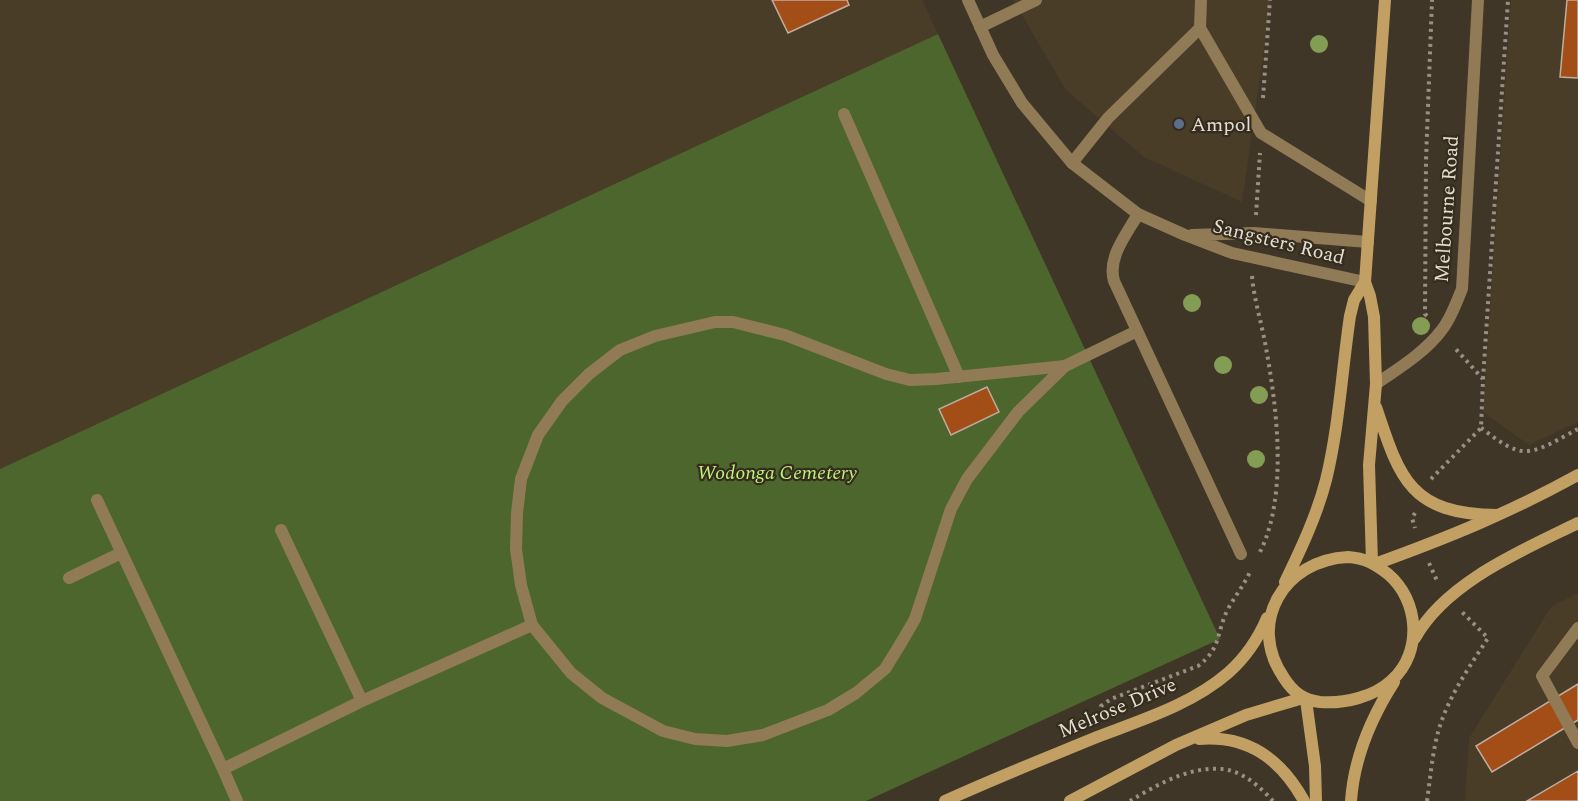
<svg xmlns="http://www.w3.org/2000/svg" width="1578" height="801" viewBox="0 0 1578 801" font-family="Spectral,serif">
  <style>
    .built { fill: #4a3d28 }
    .green { fill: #4d662d }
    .building { fill: #a24e16; stroke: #c0aca1; stroke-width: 1.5 }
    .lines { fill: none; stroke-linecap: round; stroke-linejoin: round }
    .path { stroke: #989084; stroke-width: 4; stroke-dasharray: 3 4.5; stroke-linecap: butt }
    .lane { stroke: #907b56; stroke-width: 12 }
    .street { stroke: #907b56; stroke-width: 12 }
    .secondary { stroke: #c2a064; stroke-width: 12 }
    .tree { fill: #849d55 }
    .service-dot { fill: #5c6f8a; stroke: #352c1d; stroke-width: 2 }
    .labels { text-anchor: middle; stroke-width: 4.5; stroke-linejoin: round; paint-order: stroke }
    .poi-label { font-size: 20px; fill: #e3ddd3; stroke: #352c1d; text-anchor: start }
    .street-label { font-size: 20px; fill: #e3ddd3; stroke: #352c1d }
    .park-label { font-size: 20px; font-style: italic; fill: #bcf17a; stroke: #352c1d }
  </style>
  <rect width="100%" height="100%" fill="#3f3627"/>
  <path class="built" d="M 0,0 L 922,0 L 938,34 L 0,469 Z
    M 1013,0 L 1271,0 L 1242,202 L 1144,157 L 1066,90 Z
    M 1511,0 L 1578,0 L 1578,422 L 1529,445 L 1483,412 Z
    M 1578,593 L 1578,801 L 1465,801 L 1469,738 L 1551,607 Z"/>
  <path class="green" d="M 938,34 L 1220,639 L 866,801 L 0,801 L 0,469 Z"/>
  <path class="building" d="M 772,0 L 847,0 L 849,5 L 788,33 Z
    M 1567,0 L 1578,0 L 1578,78 L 1560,77 Z
    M 987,387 L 999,412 L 951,435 L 939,409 Z
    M 1578,684 L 1578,720 L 1492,772 L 1476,746 Z
    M 1578,771 L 1578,801 L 1527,801 Z"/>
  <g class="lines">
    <path class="path" d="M 1263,98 L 1270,0
      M 1256,215 L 1260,153
      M 1252,276 C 1254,300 1262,324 1266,348 C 1277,408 1288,496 1260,552
      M 1427,316 L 1425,314 L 1426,160 L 1432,0
      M 1483,379 L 1508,0
      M 1481,428 C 1491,435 1504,446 1517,450 C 1536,456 1561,437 1578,429
      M 1431,479 L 1481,428 L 1483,379 L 1454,347
      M 1415,513 L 1412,518 L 1415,528
      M 1429,563 L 1438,583
      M 1101,714 L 1101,706 L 1111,699 L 1198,666 C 1222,648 1216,632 1228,609 C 1235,596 1244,585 1250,572
      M 1130,801 C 1156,785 1190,766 1222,769 C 1243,771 1260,787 1273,801
      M 1427,801 C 1430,780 1432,757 1437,736 C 1446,700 1468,669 1488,638 L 1462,612"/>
    <path class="lane" d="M 980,27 L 1036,0
      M 1200,28 L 1261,133 L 1371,201
      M 844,114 L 959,377
      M 1072,163 L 1108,118 L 1200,28 L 1201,0
      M 1138,214 C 1127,234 1107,257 1114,281 L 1241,554
      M 1065,366 L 936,379 L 910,380 L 886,374 L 785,335 L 733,322 L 715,322 L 655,336 L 620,350 L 589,374 L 562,401 L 538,435 L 521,479 L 517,513 L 516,549 L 521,585 L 532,625 L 571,673 L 602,698 L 663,731 L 695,739 L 727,741 L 763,735 L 828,710 L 856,693 L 885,669 L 901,643 L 915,619 L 951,509 L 967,479 L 1018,412 L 1065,366 L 1137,331
      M 97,500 L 223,769 L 362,701 L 532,625
      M 281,530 L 362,701
      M 69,578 L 121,553
      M 1578,628 L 1542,676 L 1578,743
      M 223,769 L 237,801"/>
    <path class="street" d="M 968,0 L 993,55 L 1022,103 L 1072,163 L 1138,214 L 1185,235 L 1232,253 L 1365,282
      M 1192,235 L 1254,233 L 1368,242
      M 1376,384 C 1399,368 1424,353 1441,331 C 1451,319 1456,303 1462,289 L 1478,0"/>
    <path class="secondary" d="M 1376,407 C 1400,480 1411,514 1497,515
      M 1348,557 C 1365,558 1375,564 1388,574 C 1419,600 1423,652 1392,680 C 1374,697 1344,704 1320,702 C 1303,700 1293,692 1284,678 C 1246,623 1284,560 1348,557 Z
      M 1372,562 L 1369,465 L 1376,384 L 1374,317 L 1370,296 L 1365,282 L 1385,0
      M 1375,564 C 1447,538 1511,512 1578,475
      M 1285,582 C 1301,549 1317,515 1326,480 C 1339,427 1342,370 1350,316 L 1354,300 L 1365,282
      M 1415,638 C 1446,582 1523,550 1578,523
      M 1306,700 L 1315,766 L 1316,801
      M 1199,739 C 1248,735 1281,759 1304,801
      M 945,801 C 995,778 1046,758 1097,737 C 1141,720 1191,705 1228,673 C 1245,658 1258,639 1267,618
      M 1070,801 L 1176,745 L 1246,715 L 1303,698
      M 1351,801 C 1354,758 1371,718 1394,682"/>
  </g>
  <g class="tree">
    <circle cx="1319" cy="44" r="9"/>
    <circle cx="1192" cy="303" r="9"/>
    <circle cx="1421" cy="326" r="9"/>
    <circle cx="1223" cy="365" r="9"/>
    <circle cx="1259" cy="395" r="9"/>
    <circle cx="1256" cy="459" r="9"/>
  </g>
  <circle class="service-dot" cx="1179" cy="124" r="6"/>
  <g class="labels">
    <g class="poi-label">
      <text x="1191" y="131">Ampol</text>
    </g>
    <g class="street-label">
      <text transform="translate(1446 209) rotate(-86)" y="7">Melbourne Road</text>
      <text transform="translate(1279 241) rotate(14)" y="7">Sangsters Road</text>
      <text transform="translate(1117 707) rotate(-23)" y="7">Melrose Drive</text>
    </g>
    <g class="park-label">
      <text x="777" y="479">Wodonga Cemetery</text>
    </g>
  </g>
</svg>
